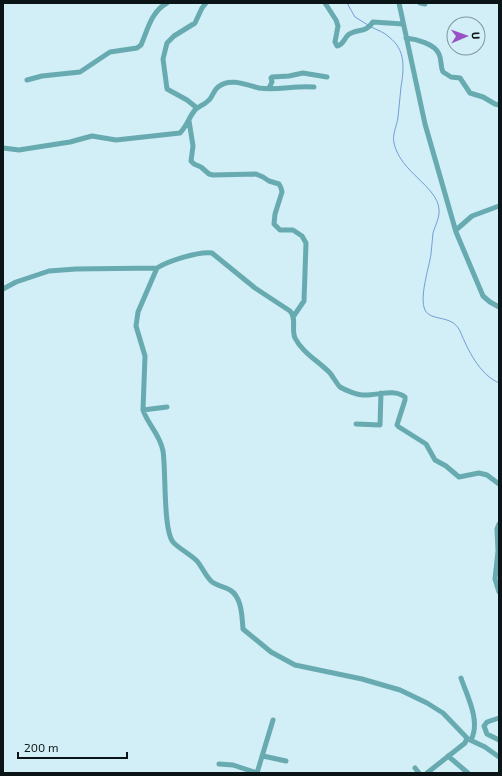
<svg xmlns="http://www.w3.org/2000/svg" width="502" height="776" viewBox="0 0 502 776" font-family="'Exo 2',sans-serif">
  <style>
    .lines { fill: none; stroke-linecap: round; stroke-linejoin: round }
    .stream { stroke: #739dd5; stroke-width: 1 }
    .minor { stroke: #67abb0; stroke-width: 5 }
  </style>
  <rect width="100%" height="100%" fill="#d2eef7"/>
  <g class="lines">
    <path class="stream" d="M 347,3 L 355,17 L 368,25
      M 371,27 C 377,30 384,32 389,37 C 406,50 404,68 401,87 C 400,97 399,107 398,117 C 397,126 392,134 394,143 C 400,172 437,186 439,209 C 440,217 435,226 433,233 C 432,240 432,247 431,254 C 429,268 419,297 425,310 C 431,322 452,314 460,331 C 468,350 479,374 499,383"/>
    <path class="minor" d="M 325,3 L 336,20 L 338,26 L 335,42 L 337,46 C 343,45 344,39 348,35 C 357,28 365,34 373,22 L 403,24
      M 399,3 L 425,124 L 456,232 L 483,296 L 490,302 L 499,307
      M 420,3 L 425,4
      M 406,38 C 416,39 435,44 439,54 C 442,60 440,66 443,72 L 451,77 L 460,78 L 470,93 L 483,97 L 495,104 L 499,105
      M 27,80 L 42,76 L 80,72 L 110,52 L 137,48 L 141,45 C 148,29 151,12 167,3
      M 269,88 L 272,82 L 271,78 L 272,77 L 289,76 L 303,73 L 327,77
      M 197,108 L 187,100 L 167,89 L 163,59 L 167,43 L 174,36 L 195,23 L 202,8 L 206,3
      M 189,121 L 193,146 L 191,161 L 194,164 L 201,167 L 209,174 L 213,175 L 256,174 L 263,177 L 269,181 L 279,184 L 281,188 L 282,192 L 275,214 L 274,224 L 280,230 L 293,230 L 302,236 L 306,243 L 304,301 L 293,317
      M 3,148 L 19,150 L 25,149 L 70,142 L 92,136 L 116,140 L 180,133 C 187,126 189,117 195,110 C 199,106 206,104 210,99 C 213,95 214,90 218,87 C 230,77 247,85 259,88 C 277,91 296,85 314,87
      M 456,230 L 472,216 L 499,206
      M 157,268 L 138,312 L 136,326 L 145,356 L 143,410 C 148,425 160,434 163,451 C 166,469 163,530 173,542 C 178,548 190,554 197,561 C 202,567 205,575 211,581 C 216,586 224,586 230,590 C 242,597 242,617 243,629 L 271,652 L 295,665 L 362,679 L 400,690 L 427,703 L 443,713 L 467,738 L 465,743 L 427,773
      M 3,289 L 16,282 L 49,271 L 76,269 L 157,268 C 168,261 199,251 212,253 L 255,288 L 290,311 C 297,318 291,329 295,338 C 302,352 318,361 329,372 C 333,376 336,383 340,387 C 345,390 357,395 363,395 C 377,396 393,388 405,397 L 405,400 L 397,425 L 399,427 L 426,444 L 435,460 L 446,466 L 459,477 L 479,473 L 487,475 L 499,484
      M 143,410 L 167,407
      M 356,424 L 380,425 L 381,393
      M 499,524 L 497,529 L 498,551 L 495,579 L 499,592
      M 461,678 C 467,696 481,721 471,740
      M 499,718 L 487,722 L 484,726 L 487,734 L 499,740
      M 468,739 L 485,747 L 499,757
      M 263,756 L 286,761
      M 448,756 L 468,773
      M 219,764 L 233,765 L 257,773
      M 415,768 L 419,773
      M 257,773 L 273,720"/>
  </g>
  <rect width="502" height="776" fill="none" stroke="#0b1518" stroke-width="8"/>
  <g transform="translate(466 36) rotate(88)"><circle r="19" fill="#d2eef7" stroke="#82979e"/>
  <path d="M0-3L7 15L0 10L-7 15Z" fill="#9852c6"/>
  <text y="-6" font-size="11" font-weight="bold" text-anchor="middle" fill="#0b1518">U</text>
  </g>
  <path d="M18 752v6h109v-6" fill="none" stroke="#0b1518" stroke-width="2"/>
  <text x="24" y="752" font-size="12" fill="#0b1518" stroke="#d2eef7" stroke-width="3" paint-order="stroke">200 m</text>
</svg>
